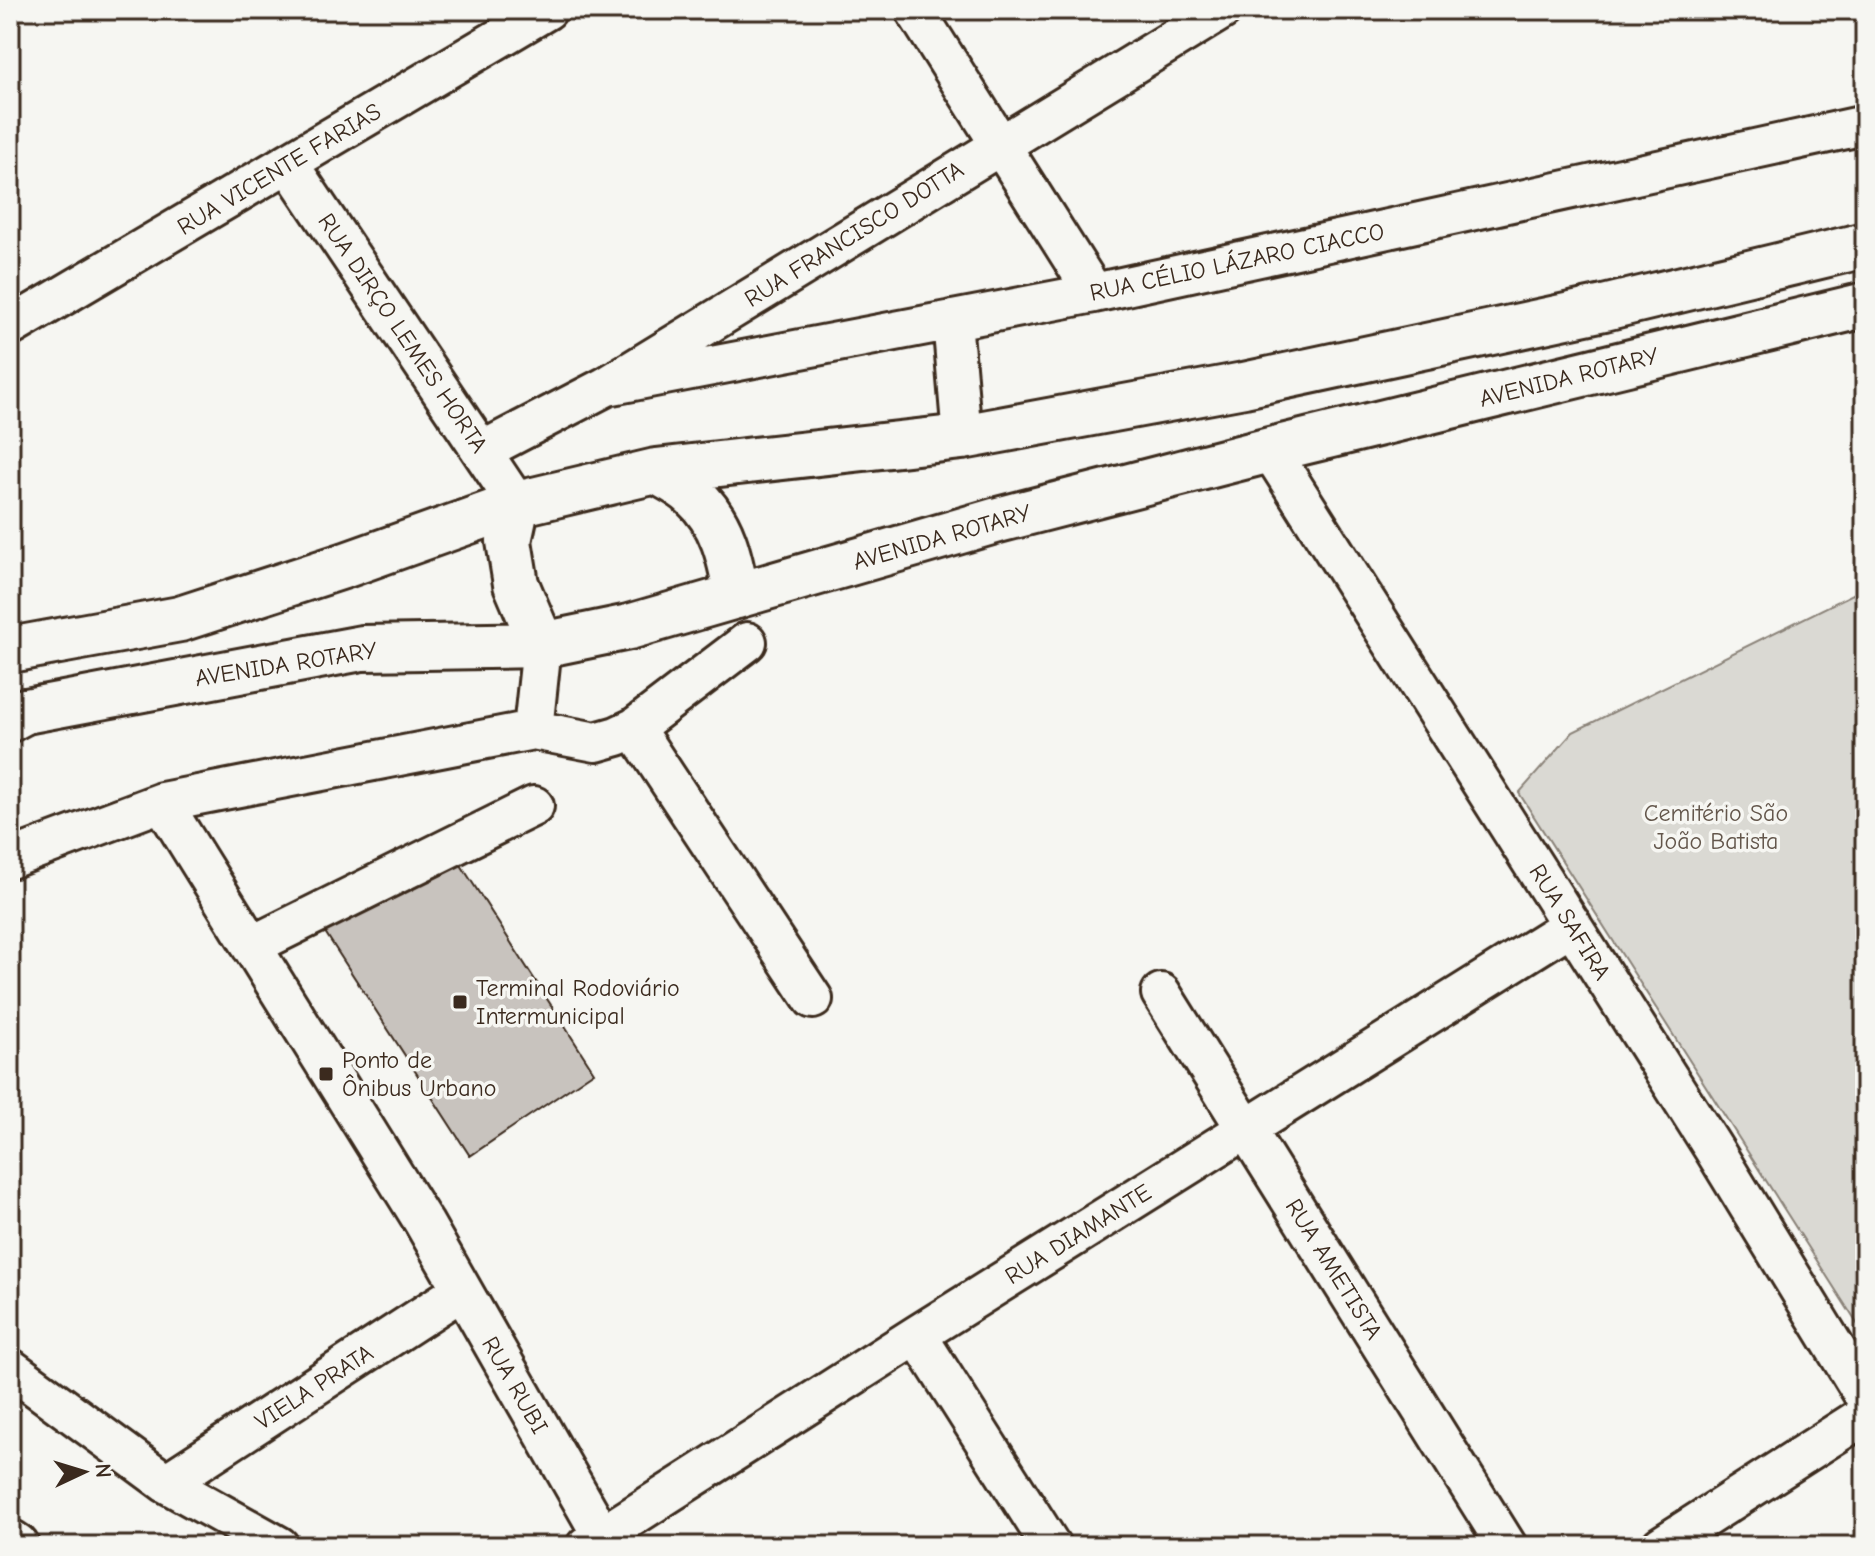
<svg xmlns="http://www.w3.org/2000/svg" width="1875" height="1556" viewBox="0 0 1875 1556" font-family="'Comic Neue',sans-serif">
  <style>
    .green { fill: #dad9d3; stroke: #8a8278; stroke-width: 2 }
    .building { fill: #c8c3be; stroke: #3b2a1e; stroke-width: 2 }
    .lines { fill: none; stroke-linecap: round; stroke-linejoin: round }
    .minor-casing { stroke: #3b2a1e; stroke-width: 44 }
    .major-casing { stroke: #3b2a1e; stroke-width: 50 }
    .highway-casing { stroke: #3b2a1e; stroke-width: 50 }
    .minor { stroke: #f6f6f2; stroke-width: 38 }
    .major { stroke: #f6f6f2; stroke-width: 44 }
    .highway { stroke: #f6f6f2; stroke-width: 44 }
    .poi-dot { fill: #3b2a1e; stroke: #f6f6f2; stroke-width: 3 }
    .labels { text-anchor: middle; stroke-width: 7; stroke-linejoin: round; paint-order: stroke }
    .street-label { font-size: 24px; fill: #3b2a1e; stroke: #f6f6f2 }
    .park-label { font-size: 24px; fill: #63564b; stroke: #f6f6f2 }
    .poi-label { font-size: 24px; fill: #3b2a1e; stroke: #f6f6f2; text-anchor: start }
  </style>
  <rect width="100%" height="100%" fill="#f6f6f2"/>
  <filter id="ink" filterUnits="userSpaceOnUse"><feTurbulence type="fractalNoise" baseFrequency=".0125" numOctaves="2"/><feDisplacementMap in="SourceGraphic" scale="16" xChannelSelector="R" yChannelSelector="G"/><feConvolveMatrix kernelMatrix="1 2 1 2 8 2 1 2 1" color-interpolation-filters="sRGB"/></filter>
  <g filter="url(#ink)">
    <path class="green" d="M 1865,588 L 1865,1336 L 1519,793 L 1573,732 Z"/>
    <path class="building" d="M 454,854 L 594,1072 L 470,1156 L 325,932 Z"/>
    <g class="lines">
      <g class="minor-casing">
        <path id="minor" d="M 915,10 L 1094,293
          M 288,163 L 517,504
          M 952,320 L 962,437
          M 10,327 L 547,10
          M 607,386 L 1094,293 L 1865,125
          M 1270,450 L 1713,1148 L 1865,1397
          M 482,451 L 607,386 L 1222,10
          M 634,728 L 813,999
          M 533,730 L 596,742 L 617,736 L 634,728 L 747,642
          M 162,802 L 424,1223 L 608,1546
          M 10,859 L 162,802 L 533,730 L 542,645
          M 251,946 L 534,806
          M 1161,993 L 1507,1546
          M 917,1335 L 1051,1546
          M 10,1368 L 166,1483 L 279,1546
          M 166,1483 L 461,1291
          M 586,1546 L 917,1335 L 1572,925
          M 1661,1546 L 1865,1415"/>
      </g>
      <g class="major-casing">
        <path id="major" d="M 656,471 C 668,478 683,485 693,495 C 723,522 730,558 737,596
          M 517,504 L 509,541 L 516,584 L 542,645
          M 10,650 L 180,619 L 346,565 L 517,504 L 656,471 L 962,437 L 1244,385 L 1604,308 L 1865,245
          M 10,714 L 362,648 L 542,645 L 629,627 L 998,520 L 1270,450 L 1865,305"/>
      </g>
      <g class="highway-casing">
        <path id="highway" d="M 10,719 L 25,711
          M 10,1542 L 16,1546"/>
      </g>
      <use href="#minor" class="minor"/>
      <use href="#major" class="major"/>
      <use href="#highway" class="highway"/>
    </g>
  </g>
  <g class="poi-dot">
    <rect x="452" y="994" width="16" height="16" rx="4"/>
    <rect x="318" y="1066" width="16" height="16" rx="4"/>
  </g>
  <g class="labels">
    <g class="street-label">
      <text transform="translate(279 169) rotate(-31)" y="8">RUA VICENTE FARIAS</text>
      <text transform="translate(854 234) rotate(-32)" y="8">RUA FRANCISCO DOTTA</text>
      <text transform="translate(1237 262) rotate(-12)" y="8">RUA CÉLIO LÁZARO CIACCO</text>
      <text transform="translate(403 333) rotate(56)" y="8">RUA DIRÇO LEMES HORTA</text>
      <text transform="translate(1569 377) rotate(-14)" y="8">AVENIDA ROTARY</text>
      <text transform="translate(942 537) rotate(-16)" y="8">AVENIDA ROTARY</text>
      <text transform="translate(286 664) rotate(-9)" y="8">AVENIDA ROTARY</text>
      <text transform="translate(1570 922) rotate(58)" y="8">RUA SAFIRA</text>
      <text transform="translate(1078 1234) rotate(-32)" y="8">RUA DIAMANTE</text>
      <text transform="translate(1334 1269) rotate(58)" y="8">RUA AMETISTA</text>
      <text transform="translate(515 1385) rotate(60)" y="8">RUA RUBI</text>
      <text transform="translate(314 1387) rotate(-33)" y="8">VIELA PRATA</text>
    </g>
    <g class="park-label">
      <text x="1716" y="821">Cemitério São<tspan x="1716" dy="28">João Batista</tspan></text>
    </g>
    <g class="poi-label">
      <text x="476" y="996">Terminal Rodoviário<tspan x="476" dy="28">Intermunicipal</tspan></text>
      <text x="342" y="1068">Ponto de<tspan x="342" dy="28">Ônibus Urbano</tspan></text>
    </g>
  </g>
  <rect width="1875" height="1556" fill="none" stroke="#f6f6f2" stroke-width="40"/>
  <rect x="20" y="20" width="1835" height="1516" fill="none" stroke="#3b2a1e" stroke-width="3" filter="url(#ink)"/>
  <g transform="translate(84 1472) rotate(86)" stroke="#f6f6f2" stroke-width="6" paint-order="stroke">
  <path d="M0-6L14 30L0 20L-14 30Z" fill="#3b2a1e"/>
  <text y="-12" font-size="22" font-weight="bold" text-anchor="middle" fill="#3b2a1e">N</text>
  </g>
</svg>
